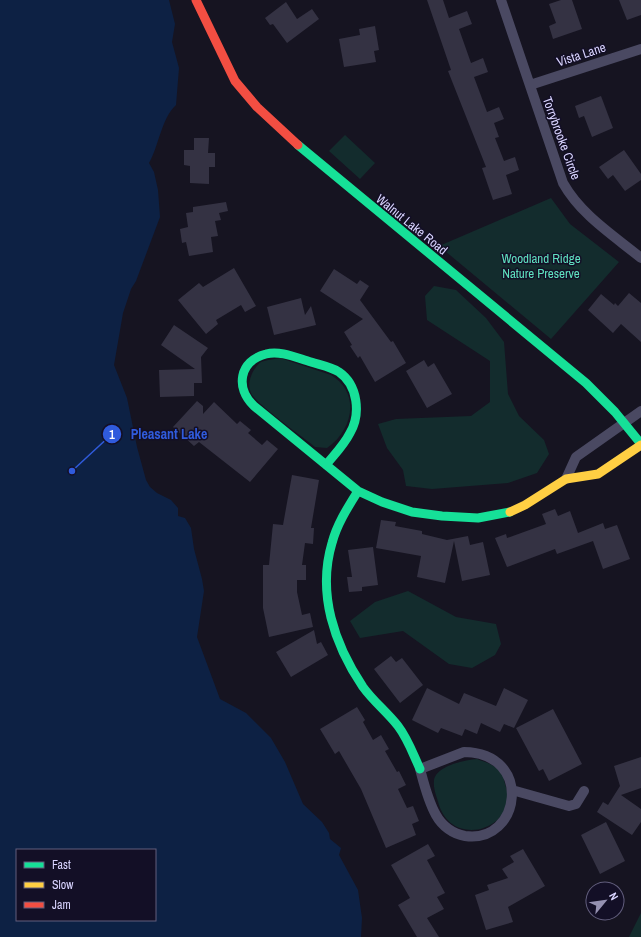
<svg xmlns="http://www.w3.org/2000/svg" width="641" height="937" viewBox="0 0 641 937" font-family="'Archivo Narrow',sans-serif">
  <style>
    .green { fill: #132c2d }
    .water { fill: #0d2144; fill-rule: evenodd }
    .building { fill: #343243 }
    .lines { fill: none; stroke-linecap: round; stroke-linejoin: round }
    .street { stroke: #4a4962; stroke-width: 10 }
    .fast { stroke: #16e098; stroke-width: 9 }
    .slow { stroke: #ffcf43; stroke-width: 9 }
    .jam { stroke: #f24e42; stroke-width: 9 }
    .labels { text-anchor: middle; stroke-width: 3; stroke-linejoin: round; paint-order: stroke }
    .street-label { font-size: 13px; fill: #d9d4ff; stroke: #130f26 }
    .park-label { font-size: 13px; fill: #5fe0c0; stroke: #130f26 }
    .leader { fill: none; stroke: #305bdc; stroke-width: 1.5 }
    .callout-dot { fill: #305bdc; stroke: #130f26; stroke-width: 1.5 }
    .mark-label { font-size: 12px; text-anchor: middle; font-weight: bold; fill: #fff }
    .callout-label { font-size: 14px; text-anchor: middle; font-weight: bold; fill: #305bdc; stroke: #130f26; stroke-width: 3; stroke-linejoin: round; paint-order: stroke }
  </style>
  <rect width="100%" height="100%" fill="#161421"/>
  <path class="green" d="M 345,135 L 375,163 L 360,179 L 329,151 Z
    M 551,198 L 570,224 L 619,262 L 551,339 L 439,246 Z
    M 434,286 L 456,290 L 486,318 L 504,342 L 508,394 L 519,416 L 544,440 L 549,454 L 537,473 L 508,483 L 432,489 L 406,486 L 403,470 L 387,448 L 378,424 L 396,419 L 471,416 L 490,402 L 490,361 L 427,320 L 425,296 Z
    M 280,358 L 331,375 C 361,393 353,430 327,448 L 315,447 C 303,437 256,404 251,393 C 246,383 253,368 261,362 C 266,360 275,359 280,358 Z
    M 408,591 L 456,617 L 496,624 L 501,644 L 495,655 L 472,668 L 449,664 L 403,631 L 360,638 L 350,621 L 375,602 Z
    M 477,759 C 485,762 495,765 501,772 C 503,775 504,780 505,784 C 521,827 454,851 439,805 C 437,797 433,789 434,781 C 435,766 465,760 477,759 Z
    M 641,913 L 641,937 L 629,937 Z"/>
  <path class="water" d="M 0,0 L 169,0 L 175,24 L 172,42 L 179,68 L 176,105 C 161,119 159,146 149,163 L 154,172 L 158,190 L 160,217 L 136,281 L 131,289 L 123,313 L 114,365 L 127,398 L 137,447 L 146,480 L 150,487 L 157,493 L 171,500 L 178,508 L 178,516 L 185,518 L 191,528 L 194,549 L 202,579 L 204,591 L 197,637 L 220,699 L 246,713 L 271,738 L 285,762 L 303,804 L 322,822 L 329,833 L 330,839 L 341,848 L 339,855 L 358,890 L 362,918 L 361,937 L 0,937 ZM 17,850 L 155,850 L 155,920 L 17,920 Z"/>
  <path class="building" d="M 427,0 L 443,0 L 449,18 L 467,11 L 472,24 L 459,29 L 471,63 L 483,58 L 488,72 L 474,77 L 487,112 L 499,107 L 504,119 L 494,123 L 499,137 L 495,138 L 504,161 L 515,157 L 519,170 L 506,175 L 512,194 L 493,200 L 482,168 L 486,167 L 448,71 L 451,70 Z
    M 561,0 L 572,0 L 582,29 L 553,39 L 549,26 L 556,23 L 549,4 Z
    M 619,0 L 641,0 L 641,15 L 627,20 Z
    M 286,2 L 297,19 L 312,9 L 319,19 L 287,43 L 273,24 L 270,25 L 265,18 Z
    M 375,26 L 379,50 L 374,51 L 376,62 L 344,67 L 339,39 L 360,35 L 359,29 Z
    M 601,96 L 613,128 L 592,137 L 584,116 L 579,118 L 575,106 Z
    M 194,138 L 209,138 L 208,153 L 215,153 L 215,167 L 209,167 L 209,184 L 190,183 L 190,166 L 184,165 L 184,150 L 194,150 Z
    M 624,150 L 641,174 L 641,180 L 625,191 L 613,175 L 608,179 L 599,167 Z
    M 226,202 L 228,211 L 219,213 L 221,220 L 215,221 L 218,236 L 211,237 L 213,252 L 189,256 L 186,242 L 182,243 L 180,229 L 188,227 L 186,213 L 193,212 L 193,207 Z
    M 234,268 L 256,306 L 245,312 L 241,305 L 216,320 L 218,324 L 206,334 L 178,300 L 199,283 L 203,287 Z
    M 334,269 L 357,284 L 360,280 L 369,286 L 360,300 L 391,342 L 393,341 L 406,363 L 375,382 L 360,356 L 358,358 L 350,346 L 352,345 L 344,332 L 363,319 L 320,291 Z
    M 629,293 L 641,303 L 641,342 L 621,324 L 613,333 L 588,310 L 601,294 L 614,305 L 615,303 L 618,306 Z
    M 301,298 L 305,315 L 311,306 L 316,325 L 274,335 L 267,307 Z
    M 174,325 L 208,348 L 201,357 L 202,383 L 194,383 L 194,396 L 160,397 L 159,370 L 195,369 L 161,345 Z
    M 424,360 L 428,367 L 434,363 L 452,394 L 427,408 L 406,371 Z
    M 197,401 L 203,406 L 203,414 L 214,402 L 237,424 L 240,421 L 251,430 L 248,433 L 262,445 L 267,440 L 278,449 L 250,482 L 199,442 L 194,446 L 173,427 Z
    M 292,475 L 319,480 L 311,528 L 314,528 L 313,544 L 305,543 L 302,565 L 306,565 L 306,580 L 297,580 L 297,592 L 302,615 L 310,613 L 313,627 L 269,637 L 263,608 L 263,565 L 269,565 L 273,524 L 283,525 Z
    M 555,509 L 558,516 L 570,511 L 578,533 L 603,523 L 605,529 L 617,525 L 630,559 L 603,569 L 593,541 L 557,554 L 555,549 L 507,567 L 495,538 L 506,534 L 507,538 L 546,524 L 542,514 Z
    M 381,520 L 396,522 L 395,526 L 422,531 L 422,534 L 447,540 L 468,536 L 470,545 L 483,542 L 490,575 L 462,581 L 454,541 L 445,583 L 417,577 L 421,556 L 376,548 Z
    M 373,547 L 378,585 L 362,587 L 362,591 L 349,592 L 347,577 L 352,577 L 348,550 Z
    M 314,630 L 317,644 L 321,642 L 328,655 L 291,677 L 276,652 Z
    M 391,656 L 396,662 L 402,658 L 423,685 L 400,703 L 374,669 Z
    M 427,688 L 459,704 L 464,693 L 496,706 L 504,688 L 528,700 L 514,728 L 504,724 L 500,732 L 481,723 L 477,734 L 465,729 L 462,736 L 441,728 L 438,733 L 412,720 Z
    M 357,707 L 365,720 L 363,722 L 373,740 L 381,735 L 389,749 L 385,751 L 397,772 L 399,771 L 406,785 L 398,789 L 407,808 L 413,806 L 419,821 L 412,824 L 416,835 L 386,848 L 361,789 L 339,751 L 335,754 L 320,729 Z
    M 553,709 L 582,764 L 549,781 L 543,769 L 539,771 L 516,728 Z
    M 641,757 L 641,788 L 621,795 L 641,809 L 641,822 L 632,835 L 597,812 L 603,802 L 608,805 L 620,786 L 614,766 Z
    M 606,822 L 625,861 L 600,874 L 581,835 Z
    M 428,844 L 435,856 L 427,860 L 445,893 L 437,897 L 444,909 L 427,918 L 439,937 L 417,937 L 398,905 L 410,898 L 391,865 Z
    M 523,849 L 545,886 L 508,907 L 513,922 L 486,930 L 475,895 L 489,890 L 487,885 L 508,878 L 502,869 L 514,862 L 510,856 Z"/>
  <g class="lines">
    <path class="street" d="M 501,0 L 563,183 C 581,215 613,235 641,258
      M 530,85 L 641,49
      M 566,479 L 576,457 L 641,411
      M 464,752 C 534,753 521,844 465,836 C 453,834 442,826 436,815 C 428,801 424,784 420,769 Z
      M 512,790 L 569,806 L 576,804 L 584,791"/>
    <path class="fast" d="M 298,145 L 586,383 L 615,412 L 641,444
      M 326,465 C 334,455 344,445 350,433 C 361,414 358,385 339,372 C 331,367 320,365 311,362 C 297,358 280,350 266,354 C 239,361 235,388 254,406 L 358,491 L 382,502 L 412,512 L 442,516 L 478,518 L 510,512
      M 358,491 C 348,507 337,524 332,543 C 317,593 334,644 363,687 C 373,701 387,712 398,726 C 408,739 413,754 420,769"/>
    <path class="slow" d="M 510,512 L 525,505 L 566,479 L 598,474 L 641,445"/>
    <path class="jam" d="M 196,0 L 235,81 L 257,107 L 298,145"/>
  </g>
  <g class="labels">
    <g class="street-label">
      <text transform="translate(581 54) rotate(-18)" y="5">Vista Lane</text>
      <text transform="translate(562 138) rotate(70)" y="5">Torrybrooke Circle</text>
      <text transform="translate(412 224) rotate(39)" y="5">Walnut Lake Road</text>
    </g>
    <g class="park-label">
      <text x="541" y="263">Woodland Ridge<tspan x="541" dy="15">Nature Preserve</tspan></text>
    </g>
  </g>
  <path class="leader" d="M72 471L112 434"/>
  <g class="callout-dot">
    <circle cx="72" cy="471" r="4"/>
    <circle cx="112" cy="434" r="10"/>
  </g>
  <g class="mark-label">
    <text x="112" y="439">1</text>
  </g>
  <g class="callout-label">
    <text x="169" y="439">Pleasant Lake</text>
  </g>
  <rect x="16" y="849" width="140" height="72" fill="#130f26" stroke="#625e7d"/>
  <rect x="24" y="862" width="20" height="6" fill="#16e098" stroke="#625e7d"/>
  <text x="52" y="869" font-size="12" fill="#d9d4ff">Fast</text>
  <rect x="24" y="882" width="20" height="6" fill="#ffcf43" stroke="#625e7d"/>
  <text x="52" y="889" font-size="12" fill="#d9d4ff">Slow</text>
  <rect x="24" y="902" width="20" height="6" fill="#f24e42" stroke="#625e7d"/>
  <text x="52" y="909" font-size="12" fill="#d9d4ff">Jam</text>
  <g transform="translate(605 901) rotate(61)"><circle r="19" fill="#130f26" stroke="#625e7d"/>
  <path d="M0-3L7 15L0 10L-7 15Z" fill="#9591b1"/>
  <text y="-6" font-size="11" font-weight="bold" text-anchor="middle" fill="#d9d4ff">N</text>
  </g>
</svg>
